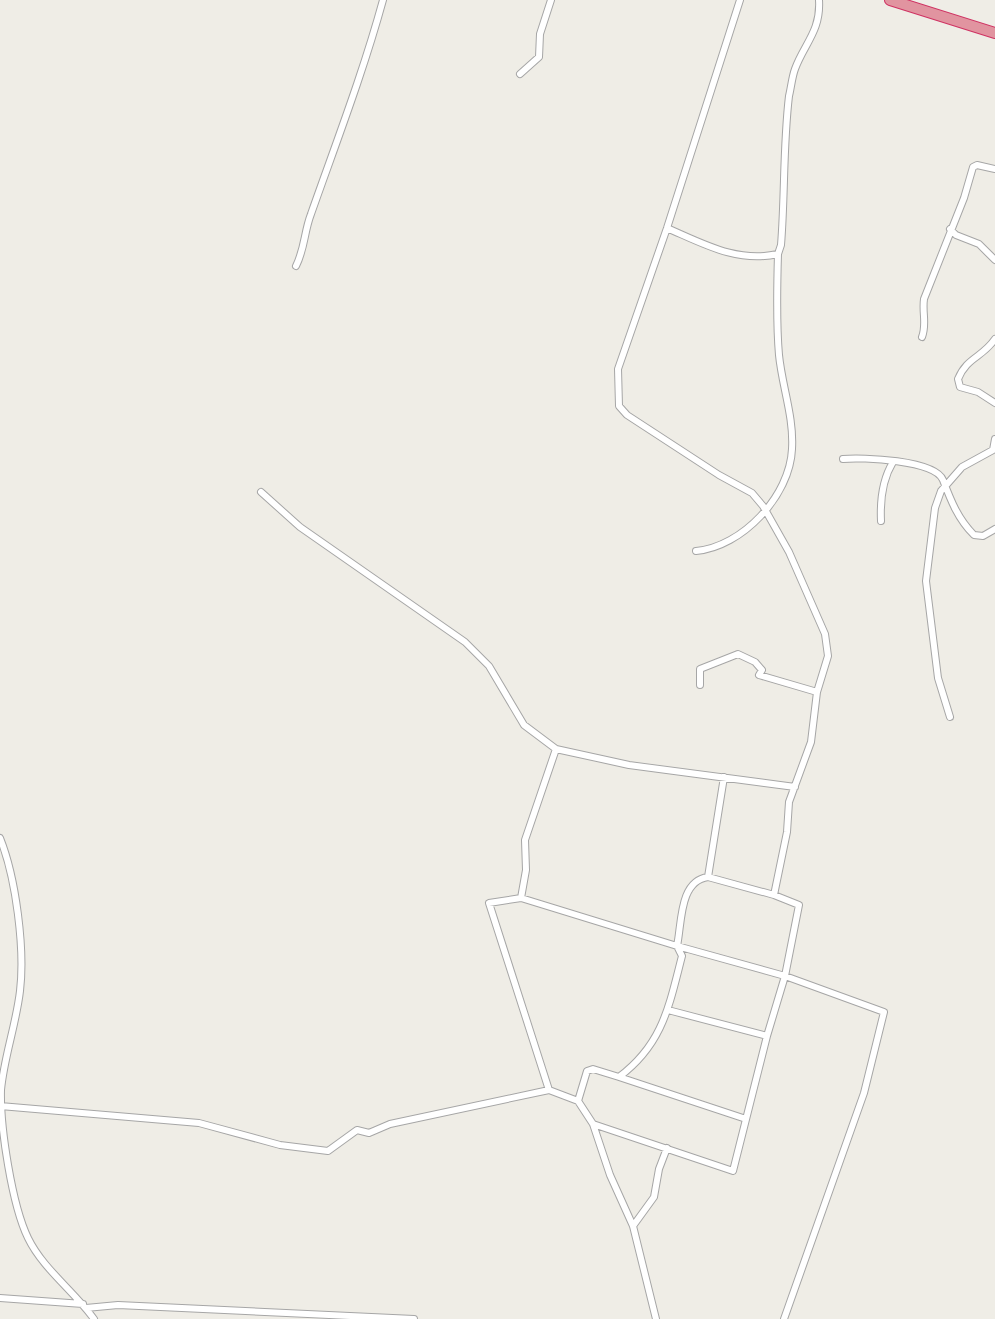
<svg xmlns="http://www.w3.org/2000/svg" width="995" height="1319" viewBox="0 0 995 1319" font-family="Barlow,sans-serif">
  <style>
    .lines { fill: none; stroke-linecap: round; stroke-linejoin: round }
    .street-casing { stroke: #a6a6a6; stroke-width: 8 }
    .highway-casing { stroke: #cf3262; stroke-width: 12 }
    .street { stroke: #fff; stroke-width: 6 }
    .highway { stroke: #e194a0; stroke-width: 10 }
  </style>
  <rect width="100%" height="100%" fill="#efede6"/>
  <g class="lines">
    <g class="street-casing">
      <path id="street" d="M 520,74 L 539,57 L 540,34 L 551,0
        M 667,228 C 704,244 737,263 778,254 L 781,245 C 785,196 783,146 789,96 C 791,88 792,77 795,69 C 804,44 821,31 819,0
        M 950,229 L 956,235 L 979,244 L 995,260
        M 296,266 C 305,248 304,232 311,214 C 336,143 363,73 383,0
        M 922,337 C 927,324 922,313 924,299 L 964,198 L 973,167 L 977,165 L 995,169
        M 995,339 C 982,358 967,357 958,379 L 960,387 L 978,392 L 995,403
        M 843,459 C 862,457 935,460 943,480 C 951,501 958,519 974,535 L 983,536 L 995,529
        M 261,492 L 300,527 L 465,642 L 489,666 L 524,725 L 556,749
        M 881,521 C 880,500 882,480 893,462
        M 696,551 C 742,547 790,496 792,449 C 794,417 782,386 779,355 C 776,321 777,287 778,254
        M 700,685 L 700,669 L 738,654 L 755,662 L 762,670 L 759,675 L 817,692
        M 950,717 L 938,678 L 926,581 L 935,508 L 941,491 L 962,467 L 993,450 L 995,439
        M 0,838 C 16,878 25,949 20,991 C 16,1025 4,1057 1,1090 C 0,1127 12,1205 28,1238 C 43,1269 74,1291 94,1319
        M 708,877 L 724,777
        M 774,895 L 708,877 C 679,881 682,923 677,946 L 785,976 L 884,1012 L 864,1093 L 784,1319
        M 521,898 L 526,870 L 525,840 L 556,749 L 629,765 L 795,787
        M 668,1010 L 767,1036 L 785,976 L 799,905 L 774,895 L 787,832 L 789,802 L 811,742 L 817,692 L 828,656 L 825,634 L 789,552 L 763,506 L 752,493 L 719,475 L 627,415 L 619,406 L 618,369 L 667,228 L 740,0
        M 578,1101 L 587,1071 L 593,1069 L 619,1077
        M 0,1106 L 199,1123 L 280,1145 L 328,1151 L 357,1130 L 369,1133 L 390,1124 L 549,1090
        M 593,1124 L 733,1171 L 767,1036
        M 633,1226 L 654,1197 L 659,1169 L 667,1148
        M 0,1298 L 83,1304
        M 86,1308 L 118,1305 L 414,1319
        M 656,1319 L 633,1226 L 610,1175 L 593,1124 L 578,1101 L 549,1090 L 489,903 L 521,898 L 677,946 L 682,956 C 669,1006 663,1044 619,1077 L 746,1119"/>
    </g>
    <g class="highway-casing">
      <path id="highway" d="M 890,0 L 995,33"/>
    </g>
    <use href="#street" class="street"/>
    <use href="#highway" class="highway"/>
  </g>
</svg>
